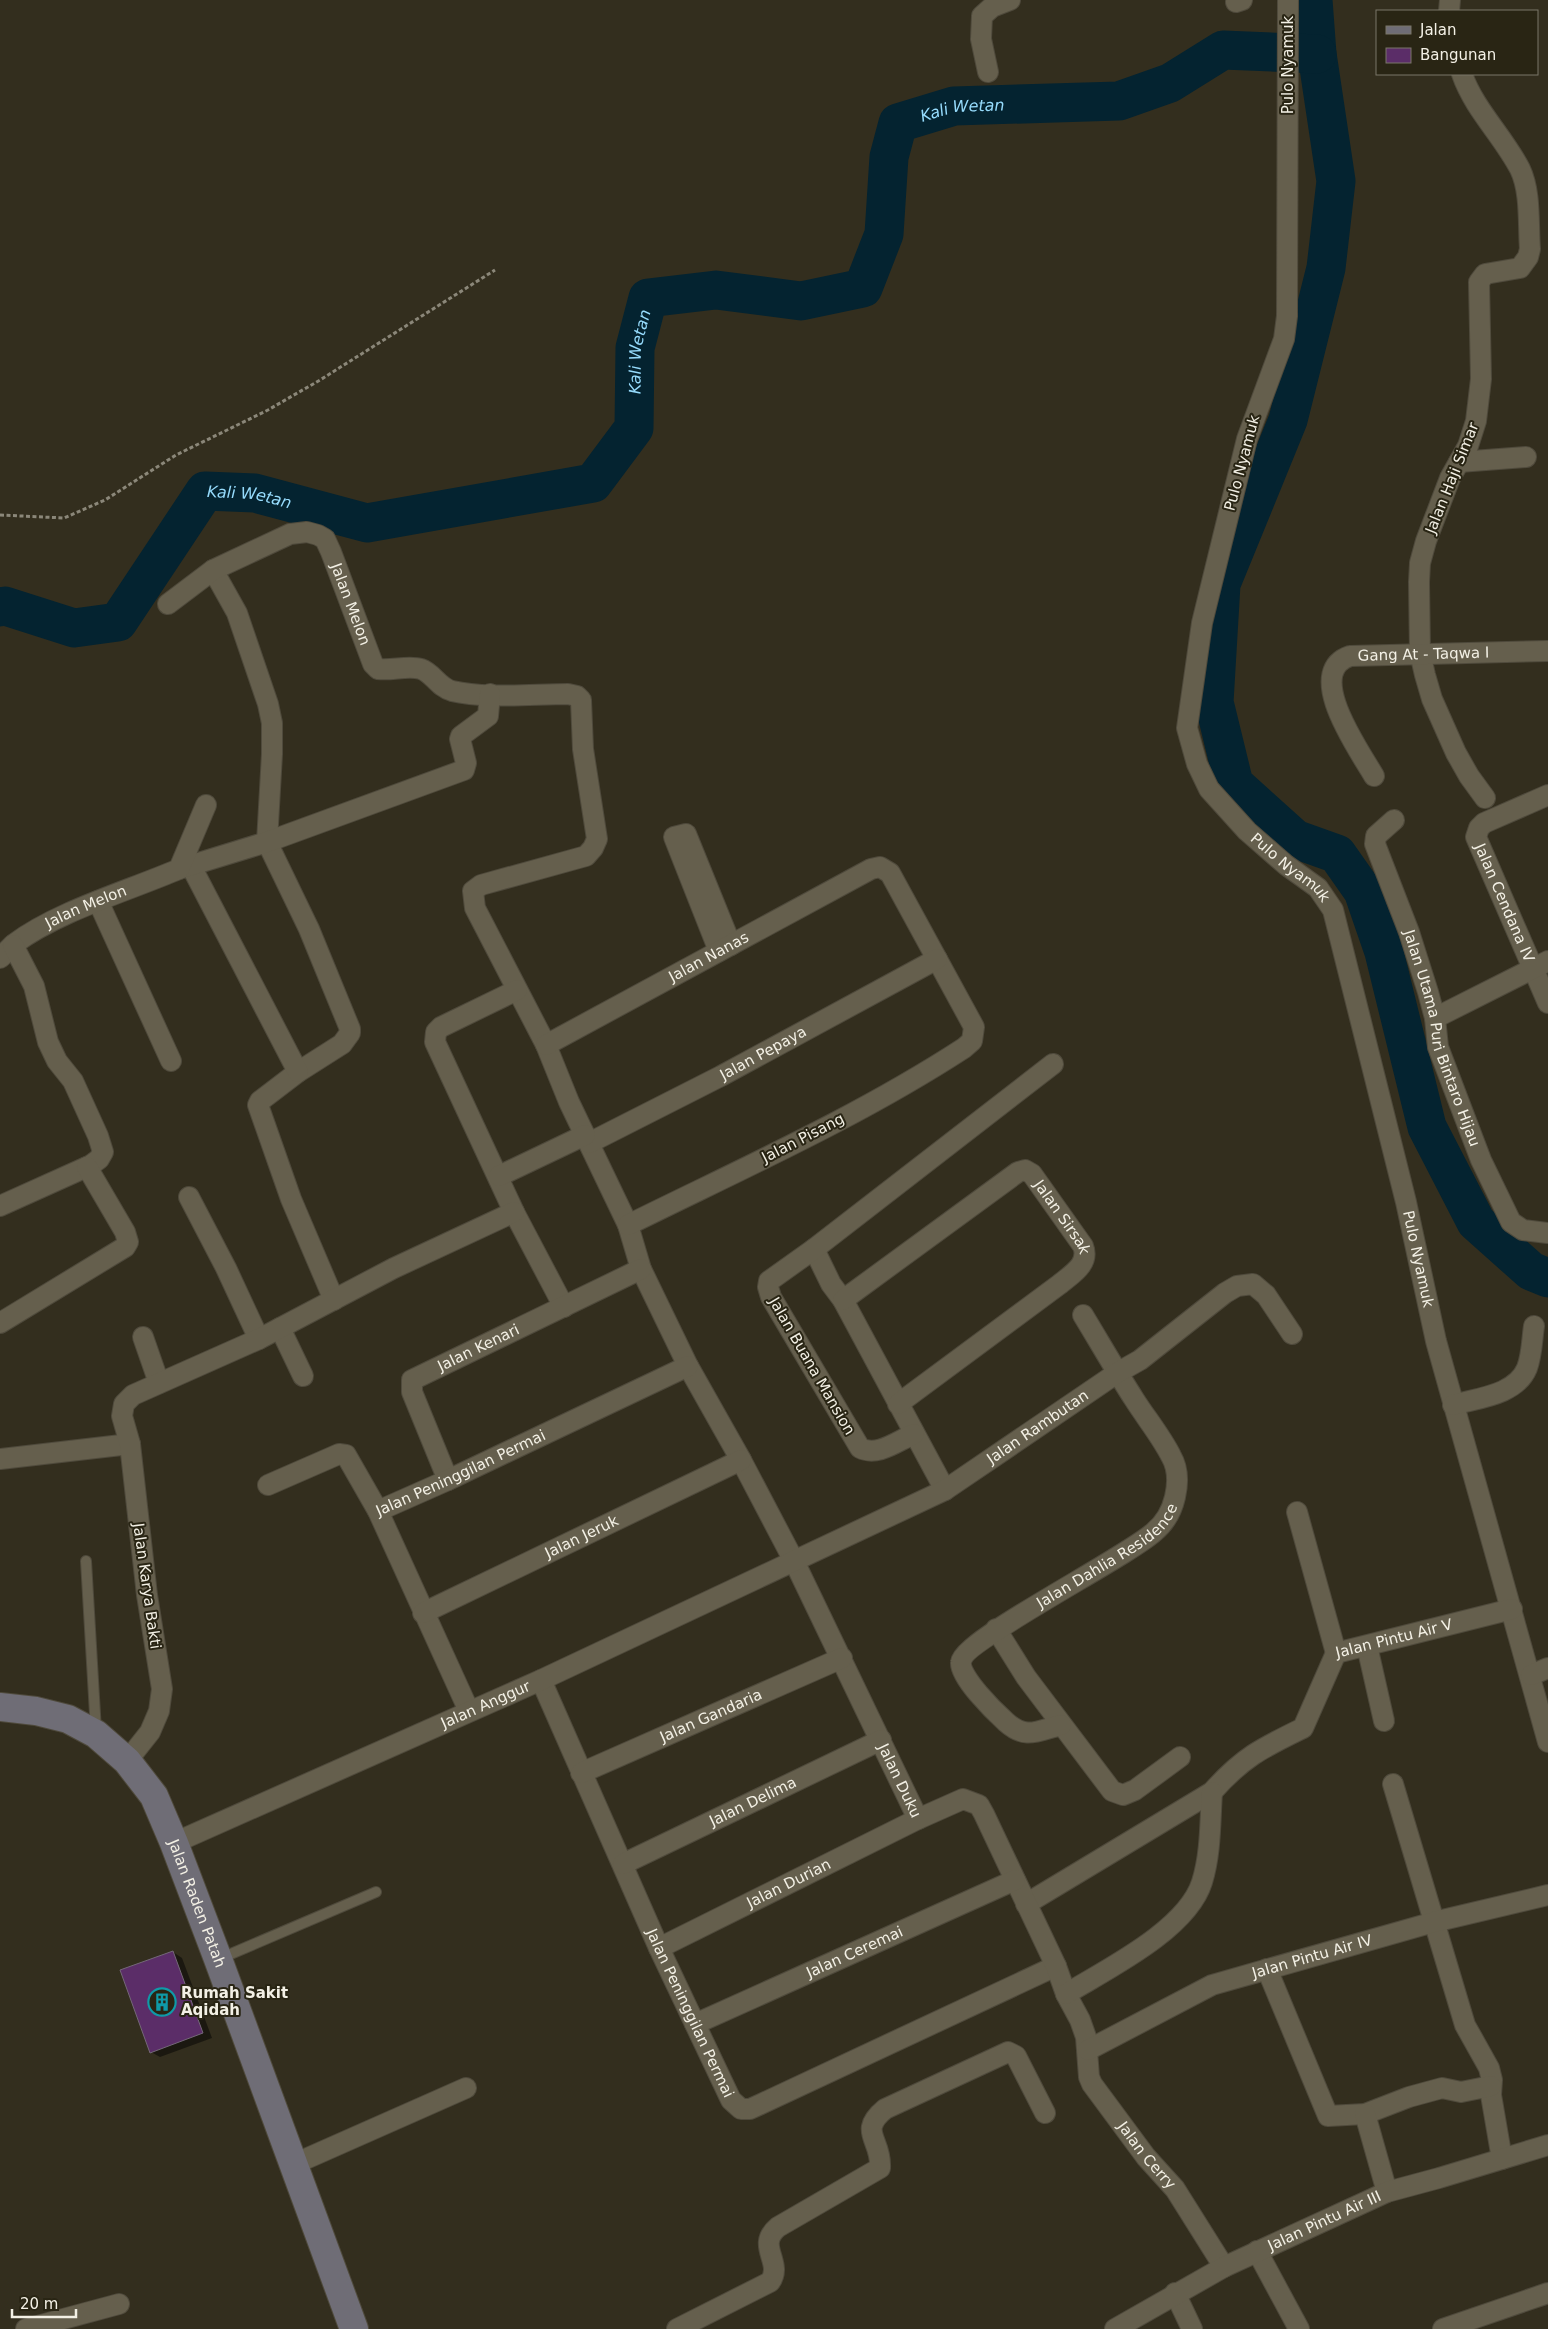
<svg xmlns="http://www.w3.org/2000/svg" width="1548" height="2329" viewBox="0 0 1548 2329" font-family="'DejaVu Sans',sans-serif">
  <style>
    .shadow { fill: #0007 }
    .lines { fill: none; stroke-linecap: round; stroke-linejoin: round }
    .river { stroke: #042330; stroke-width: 39 }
    .building { fill: #5b2d68; stroke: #746878 }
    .service-casing { stroke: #4f4a3c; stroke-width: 12 }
    .minor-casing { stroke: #4f4a3c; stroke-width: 22 }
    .secondary-casing { stroke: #4f4a3c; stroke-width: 30 }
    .path { stroke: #8b8779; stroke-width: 3; stroke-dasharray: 4 2.5; stroke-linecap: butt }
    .service { stroke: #655f4d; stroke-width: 10 }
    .minor { stroke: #655f4d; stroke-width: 20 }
    .secondary { stroke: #6f6d76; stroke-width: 28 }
    .labels { text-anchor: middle; stroke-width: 4; stroke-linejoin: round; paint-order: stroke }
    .street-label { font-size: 15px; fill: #f3f0e5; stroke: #292514 }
    .poi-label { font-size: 15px; font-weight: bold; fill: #f3f0e5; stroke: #292514; text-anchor: start }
    .water-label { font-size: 16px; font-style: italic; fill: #96dbfc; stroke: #292514 }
  </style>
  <rect width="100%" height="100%" fill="#332e1e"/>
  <path class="shadow" d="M 173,1952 L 182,1958 L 212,2038 L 160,2057 L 151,2052 Z"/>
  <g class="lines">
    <g class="river">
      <path d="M 1313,0 L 1317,54 L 1336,181 L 1326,268 L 1288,420 L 1221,584 L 1214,702 L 1234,784 L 1295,839 L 1337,854 L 1363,891 L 1384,952 L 1427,1127 L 1476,1222 L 1531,1271 L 1548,1278"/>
      <path id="s1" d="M 0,607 L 5,606 L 74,628 L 118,622 L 205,491 L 255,493 L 367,523 L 593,483 L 634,428 L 635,348 L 648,298 L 716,290 L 801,301 L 863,288 L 884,234 L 889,157 L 898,123 L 954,106 L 1119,101 L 1170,83 L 1223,50 L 1317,54"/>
    </g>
  </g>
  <path class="building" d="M 173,1951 L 203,2033 L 150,2053 L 120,1970 Z"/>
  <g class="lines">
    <g class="service-casing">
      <path id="service" d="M 86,1561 L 96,1731
        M 219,1959 L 376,1892"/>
    </g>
    <g class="minor-casing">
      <g id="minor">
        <path id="s2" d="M 1288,0 L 1287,316 L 1284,339 L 1247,439 L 1202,623 L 1187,728 L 1197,764 L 1209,789 L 1247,831 L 1286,865 L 1318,888 L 1333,910 L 1406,1202 L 1436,1341 L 1548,1742"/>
        <path d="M 1236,2 L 1242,0"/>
        <path d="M 1449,11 L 1450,0"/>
        <path d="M 988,72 L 981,39 L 982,16 L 992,7 L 1010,0"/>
        <path d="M 1462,74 C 1474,109 1503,136 1520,169 C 1531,192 1528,223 1530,249 L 1528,257 L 1520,268 L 1485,274 L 1479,282 L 1481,379 L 1476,421 L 1468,446 L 1450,478 L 1426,541 L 1420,563 L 1419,582 L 1420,653 L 1425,675 L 1432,699 L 1456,753 L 1469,776 L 1485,798"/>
        <path d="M 1459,462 L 1526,457"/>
        <path d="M 213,570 L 237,613 L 268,704 L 272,723 L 272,754 L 267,842 L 309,929 L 350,1029 L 350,1033 L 342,1044 L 298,1072 L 260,1101 L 258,1105 L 291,1199 L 334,1300"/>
        <path id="s3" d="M 168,604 L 213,570 L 290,534 L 307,532 L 318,535 L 325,539 L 331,552 L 373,664 L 378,669 C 392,671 408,665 421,669 C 433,673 438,687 452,691 C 485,699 533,694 568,694 L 577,696 L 581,700 L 583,749 L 597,839 L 593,848 L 586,856 L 481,885 L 473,891 L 475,908 L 546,1045 L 569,1102 L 628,1225 L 641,1269 L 688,1366 L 741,1460 L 794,1561 L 918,1819"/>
        <path id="s4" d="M 1374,776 C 1359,750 1303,672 1350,656 L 1548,651"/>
        <path id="s5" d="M 1548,795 L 1484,823 L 1479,828 L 1476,837 L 1548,1003"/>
        <path id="s6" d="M 1394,820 L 1376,836 L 1375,844 L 1409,932 L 1428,992 L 1435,1018 L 1438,1047 L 1481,1160 L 1511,1222 L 1523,1230 L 1548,1233"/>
        <path d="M 191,866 L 298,1072"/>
        <path d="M 179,869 L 267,842 L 464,770 L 466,763 L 460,739 L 461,736 L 488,716 L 490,694"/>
        <path d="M 98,901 L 171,1061"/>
        <path d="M 719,951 L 674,837 L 686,834 L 731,945"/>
        <path id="s7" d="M 0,958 C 5,954 9,948 14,944 C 58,911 128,891 179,869 L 206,805"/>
        <path d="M 517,990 L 441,1027 L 436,1032 L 435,1042 L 514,1212 L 564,1307"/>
        <path d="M 1435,1018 L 1548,961"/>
        <path id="s8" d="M 546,1045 L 871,869 L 880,867 L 890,873 L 974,1027 L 972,1041 L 964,1048 C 858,1117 741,1169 628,1225"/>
        <path id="s9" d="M 589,1143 L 721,1076 L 937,959"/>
        <path d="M 499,1176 L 585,1135"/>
        <path d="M 189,1197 L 226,1268 L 259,1339"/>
        <path d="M 0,1206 L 91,1165 L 99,1159 L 103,1152 L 98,1136 L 73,1081 L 57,1061 L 48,1042 L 34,986 L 13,945"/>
        <path d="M 814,1249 L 831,1284 L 843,1300 L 945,1490"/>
        <path id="s10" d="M 843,1300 L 1018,1172 L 1025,1170 L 1032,1174 L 1083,1246 C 1090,1264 1072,1274 1060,1284 L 898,1404"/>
        <path d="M 0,1323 L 125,1247 L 128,1242 L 125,1232 L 87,1167"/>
        <path d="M 280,1328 L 303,1376"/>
        <path d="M 143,1337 L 159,1383"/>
        <path d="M 1453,1405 C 1478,1398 1516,1395 1527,1368 C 1532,1355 1532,1339 1534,1326"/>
        <path d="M 914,1434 C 897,1441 878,1457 860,1448 L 771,1297 L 768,1287 L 769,1281 L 814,1249 L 1053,1064"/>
        <path d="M 0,1459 L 130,1444"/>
        <path id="s11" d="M 448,1480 L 412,1392 L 412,1380 L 641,1269"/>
        <path d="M 268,1485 L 339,1454 L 346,1455 L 378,1511 L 469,1711"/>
        <path id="s12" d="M 378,1511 L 448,1480 L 688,1366"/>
        <path d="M 1297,1512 L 1336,1653"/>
        <path id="s13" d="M 423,1613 L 741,1460"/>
        <path d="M 996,1629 L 1026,1677 L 1112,1791 L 1123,1795 L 1135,1790 L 1180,1757"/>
        <path d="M 1367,1646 L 1384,1721"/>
        <path d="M 1531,1675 L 1548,1668"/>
        <path id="s14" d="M 541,1680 L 659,1948 L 731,2100 L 741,2109 L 750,2109 L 761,2104 L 1056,1966"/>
        <path id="s15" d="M 1061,1725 C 1037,1731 1026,1740 1006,1722 C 995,1712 959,1677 961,1662 C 963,1640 1127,1557 1154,1532 C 1165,1523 1172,1510 1175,1497 C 1178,1484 1178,1468 1171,1456 C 1161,1436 1146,1418 1134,1399 C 1116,1371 1100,1343 1083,1315"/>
        <path d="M 127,1761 L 150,1732 L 159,1711 L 162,1689 L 147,1595 L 130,1444 L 122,1416 L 124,1404 L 133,1395 L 259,1339 L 394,1268 L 514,1212"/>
        <path id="s16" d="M 581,1773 L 842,1658"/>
        <path d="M 1393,1784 L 1465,2025 L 1489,2068 L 1492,2080 L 1491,2095 L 1502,2159"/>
        <path id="s17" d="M 174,1843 L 541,1680 L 945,1490 L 1117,1373 L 1140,1360 L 1225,1293 L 1237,1286 L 1253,1284 L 1266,1295 L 1292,1334"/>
        <path id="s18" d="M 623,1864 L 881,1740"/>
        <path id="s19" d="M 1026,1904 L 1212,1792 C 1243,1757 1262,1748 1303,1728 L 1336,1653 L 1512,1609"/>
        <path id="s20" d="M 659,1948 L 918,1819 L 963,1799 L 979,1805 L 984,1814 L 1056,1966 L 1066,1994 L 1080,2020 L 1086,2037 L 1089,2077 L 1092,2084 L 1146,2157 L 1175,2189 L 1224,2267"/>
        <path d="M 1267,1969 L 1328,2116 L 1365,2114 L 1409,2097 L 1442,2088 L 1461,2092 L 1491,2086"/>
        <path d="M 1066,1994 C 1107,1969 1187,1930 1202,1882 C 1211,1853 1210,1822 1212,1792"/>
        <path id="s21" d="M 695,2024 L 1015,1880"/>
        <path id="s22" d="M 1088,2050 L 1212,1985 L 1434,1922 L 1548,1895"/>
        <path d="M 1365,2114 L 1387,2192"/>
        <path d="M 292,2165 L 466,2088"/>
        <path d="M 1257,2251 L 1299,2329"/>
        <path d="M 1175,2293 L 1192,2329"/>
        <path d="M 26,2329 L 119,2304"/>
        <path d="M 677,2329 L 770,2282 C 784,2262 755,2246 778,2227 L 880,2168 C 882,2139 857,2132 885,2109 L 1008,2052 L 1016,2056 L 1045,2113"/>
        <path id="s23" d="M 1115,2329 L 1224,2267 L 1387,2192 L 1439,2178 L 1548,2145"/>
        <path d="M 1443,2329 L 1548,2293"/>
      </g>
    </g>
    <g class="secondary-casing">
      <g id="secondary">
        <path id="s24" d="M 0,1707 L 36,1711 L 68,1719 L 96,1734 L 127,1761 L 154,1796 L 174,1843 L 218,1959 L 354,2329"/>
      </g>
    </g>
    <path class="path" d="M 0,515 L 64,518 L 105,500 L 176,455 L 268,410 L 320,380 L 495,270"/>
    <use href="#service" class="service"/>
    <use href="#minor" class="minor"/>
    <use href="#secondary" class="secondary"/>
  </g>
  <defs>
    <g id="building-ring" transform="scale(1.4375)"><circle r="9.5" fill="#292514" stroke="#0f9aa8" stroke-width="1.5"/><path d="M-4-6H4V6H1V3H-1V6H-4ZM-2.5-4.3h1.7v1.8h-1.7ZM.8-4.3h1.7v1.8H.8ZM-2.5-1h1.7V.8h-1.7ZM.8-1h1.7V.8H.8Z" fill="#0f9aa8"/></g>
  </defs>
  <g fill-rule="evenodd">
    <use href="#building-ring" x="162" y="2002"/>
  </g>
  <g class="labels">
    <g class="street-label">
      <text transform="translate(1288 65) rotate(-90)" y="5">Pulo Nyamuk</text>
      <text transform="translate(1242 463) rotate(-75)" y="5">Pulo Nyamuk</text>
      <text transform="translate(1452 478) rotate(-68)" y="5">Jalan Haji Simar</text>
      <text dy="5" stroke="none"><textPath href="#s3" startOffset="248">Jalan Melon</textPath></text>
      <text dy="5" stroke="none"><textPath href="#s4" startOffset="212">Gang At - Taqwa I</textPath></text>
      <text dy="5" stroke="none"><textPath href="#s2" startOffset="920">Pulo Nyamuk</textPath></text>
      <text dy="5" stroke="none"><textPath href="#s5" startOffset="158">Jalan Cendana IV</textPath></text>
      <text dy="5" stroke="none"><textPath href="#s7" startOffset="101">Jalan Melon</textPath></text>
      <text dy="5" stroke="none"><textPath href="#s8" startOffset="185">Jalan Nanas</textPath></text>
      <text dy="5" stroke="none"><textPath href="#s6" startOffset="238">Jalan Utama Puri Bintaro Hijau</textPath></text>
      <text dy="5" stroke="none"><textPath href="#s9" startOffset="196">Jalan Pepaya</textPath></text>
      <text transform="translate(803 1138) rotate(-27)" y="5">Jalan Pisang</text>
      <text dy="5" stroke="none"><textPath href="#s10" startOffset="285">Jalan Sirsak</textPath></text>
      <text dy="5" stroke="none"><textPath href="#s2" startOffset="1340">Pulo Nyamuk</textPath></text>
      <text dy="5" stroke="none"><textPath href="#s11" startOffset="181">Jalan Kenari</textPath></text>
      <text transform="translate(812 1366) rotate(60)" y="5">Jalan Buana Mansion</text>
      <text dy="5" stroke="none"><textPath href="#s17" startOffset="960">Jalan Rambutan</textPath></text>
      <text dy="5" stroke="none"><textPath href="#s12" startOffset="91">Jalan Peninggilan Permai</textPath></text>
      <text dy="5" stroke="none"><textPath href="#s13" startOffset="176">Jalan Jeruk</textPath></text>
      <text dy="5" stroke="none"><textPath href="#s15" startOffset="318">Jalan Dahlia Residence</textPath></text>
      <text transform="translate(147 1586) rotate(82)" y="5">Jalan Karya Bakti</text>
      <text dy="5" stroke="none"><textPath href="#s19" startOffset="471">Jalan Pintu Air V</textPath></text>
      <text dy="5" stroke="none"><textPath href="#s17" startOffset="341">Jalan Anggur</textPath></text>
      <text dy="5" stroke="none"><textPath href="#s16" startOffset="142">Jalan Gandaria</textPath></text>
      <text dy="5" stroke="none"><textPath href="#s3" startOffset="1800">Jalan Duku</textPath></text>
      <text dy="5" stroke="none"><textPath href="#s18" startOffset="144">Jalan Delima</textPath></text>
      <text dy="5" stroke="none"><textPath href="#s20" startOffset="145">Jalan Durian</textPath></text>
      <text dy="5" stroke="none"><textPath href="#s24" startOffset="302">Jalan Raden Patah</textPath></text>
      <text dy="5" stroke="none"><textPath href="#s21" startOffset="175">Jalan Ceremai</textPath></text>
      <text dy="5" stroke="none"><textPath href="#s22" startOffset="244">Jalan Pintu Air IV</textPath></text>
      <text dy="5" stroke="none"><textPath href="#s14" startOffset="365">Jalan Peninggilan Permai</textPath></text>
      <text dy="5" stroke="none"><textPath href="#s20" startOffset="749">Jalan Cerry</textPath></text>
      <text dy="5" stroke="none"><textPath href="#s23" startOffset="236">Jalan Pintu Air III</textPath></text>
    </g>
    <g class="poi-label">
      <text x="181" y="1998">Rumah Sakit<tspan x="181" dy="17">Aqidah</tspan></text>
    </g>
    <g class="water-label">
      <text dy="6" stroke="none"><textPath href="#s1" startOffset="1329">Kali Wetan</textPath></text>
      <text dy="6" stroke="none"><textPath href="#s1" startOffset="820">Kali Wetan</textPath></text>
      <text dy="6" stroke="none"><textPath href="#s1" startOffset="324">Kali Wetan</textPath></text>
    </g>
  </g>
  <rect x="1376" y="10" width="162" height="65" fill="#292514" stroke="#7a7668"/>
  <rect x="1386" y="26" width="25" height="8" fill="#6f6d76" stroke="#7a7668"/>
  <text x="1420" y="35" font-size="15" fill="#f3f0e5">Jalan</text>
  <rect x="1386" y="48" width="25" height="15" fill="#5b2d68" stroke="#7a7668"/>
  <text x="1420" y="60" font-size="15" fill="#f3f0e5">Bangunan</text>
  <path d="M12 2309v8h64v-8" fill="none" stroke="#f3f0e5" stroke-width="2.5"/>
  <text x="20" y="2309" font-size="15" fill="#f3f0e5" stroke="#292514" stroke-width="4" paint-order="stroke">20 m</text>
</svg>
